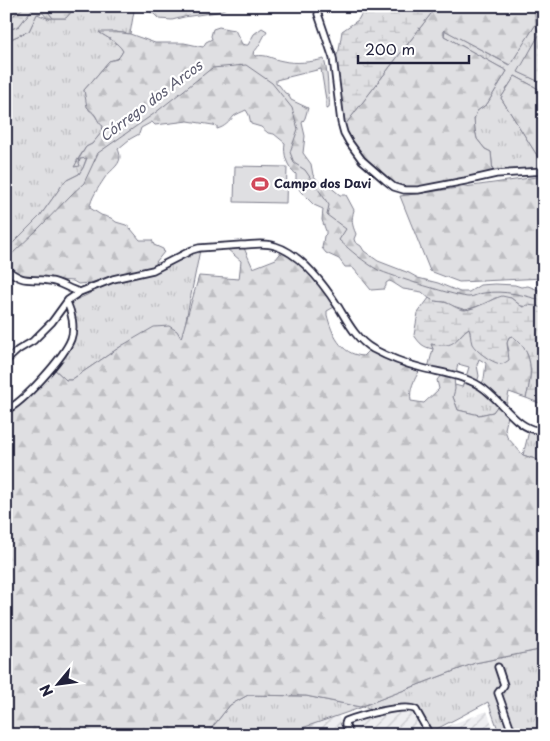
<svg xmlns="http://www.w3.org/2000/svg" width="550" height="741" viewBox="0 0 550 741" font-family="'Playpen Sans',sans-serif">
  <style>
    .industrial { fill: url(#industrial-furrows) }
    .grass { fill: url(#grass-tufts); stroke: #80808e }
    .forest { fill: url(#forest-firs); stroke: #80808e }
    .wetland { fill: url(#wetland-marsh); stroke: #80808e }
    .pitch { fill: #dfdfe2; stroke: #80808e }
    .lines { fill: none; stroke-linecap: round; stroke-linejoin: round }
    .stream { stroke: #7a7a88; stroke-width: 1 }
    .minor-casing { stroke: #22223b; stroke-width: 9 }
    .minor { stroke: #fff; stroke-width: 5.5 }
    .labels { text-anchor: middle; stroke-width: 4.5; stroke-linejoin: round; paint-order: stroke }
    .poi-label { font-size: 12px; font-weight: bold; fill: #22223b; stroke: #fff; text-anchor: start }
    .water-label { font-size: 14px; font-style: italic; fill: #5c5c6f; stroke: #fff }
  </style>
  <defs>
    <pattern id="industrial-furrows" width="10" height="10" patternUnits="userSpaceOnUse" patternTransform="scale(1.25)"><rect width="10" height="10" fill="#eeeef1"/><path d="M-1 1l2-2M0 10L10 0M9 11l2-2" fill="none" stroke="#ccccd0"/></pattern>
    <pattern id="grass-tufts" width="24" height="20" patternUnits="userSpaceOnUse" patternTransform="scale(1.25)"><rect width="24" height="20" fill="#dfdfe2"/><path d="M3 7l-1-3M5 7V3M7 7l1-3M15 17l-1-3M17 17v-4M19 17l1-3" fill="none" stroke="#bfbfc3"/></pattern>
    <pattern id="forest-firs" width="22" height="20" patternUnits="userSpaceOnUse" patternTransform="scale(1.25)"><rect width="22" height="20" fill="#dfdfe2"/><path d="M5 1l3.5 6h-7zM16 11l3.5 6h-7z" fill="#bfbfc3"/></pattern>
    <pattern id="wetland-marsh" width="20" height="14" patternUnits="userSpaceOnUse" patternTransform="scale(1.25)"><rect width="20" height="14" fill="#dfdfe2"/><path d="M1 5h8M5 5V1M11 12h8M15 12V8" fill="none" stroke="#bfbfc3"/></pattern>
  </defs>
  <rect width="100%" height="100%" fill="#fff"/>
  <filter id="ink" filterUnits="userSpaceOnUse"><feTurbulence type="fractalNoise" baseFrequency=".02" numOctaves="2"/><feDisplacementMap in="SourceGraphic" scale="10" xChannelSelector="R" yChannelSelector="G"/><feConvolveMatrix kernelMatrix="1 2 1 2 8 2 1 2 1" color-interpolation-filters="sRGB"/></filter>
  <g filter="url(#ink)">
    <path class="industrial" d="M 405,708 L 415,710 L 429,733 L 424,735 L 352,735 L 347,724 L 378,714 Z
      M 487,711 L 496,735 L 435,735 L 434,731 Z
      M 338,715 L 346,735 L 304,735 L 302,728 Z"/>
    <path class="grass" d="M 73,6 L 119,6 L 134,11 L 130,34 L 115,32 L 100,33 C 108,38 119,43 123,51 L 120,56 L 117,59 L 109,61 L 93,80 L 84,90 L 89,110 C 97,115 96,120 103,126 L 102,132 L 92,144 L 86,147 L 76,162 L 79,163 L 80,159 L 87,157 L 83,168 L 79,174 L 65,181 L 40,216 L 6,250 L 6,41 L 29,31 L 37,14 L 47,18 L 66,18 L 72,11 Z
      M 536,24 L 539,35 L 519,72 L 542,83 L 544,92 L 515,76 L 501,98 L 540,160 L 544,161 L 544,169 L 493,172 L 491,152 L 485,149 L 477,139 L 475,130 L 474,119 L 477,111 L 487,104 L 507,71 L 444,36 L 445,30 L 509,65 Z
      M 200,250 L 184,330 L 181,339 L 123,345 L 71,380 L 66,380 L 53,368 L 71,342 L 70,304 L 71,302 L 87,295 L 107,282 L 153,271 L 191,252 Z
      M 465,380 L 479,388 L 499,404 L 493,412 L 479,415 L 458,410 L 453,397 L 455,385 L 462,387 Z
      M 529,431 L 544,434 L 544,486 L 538,460 L 523,455 Z
      M 544,649 L 544,713 L 536,716 L 543,735 L 500,735 L 488,702 L 429,733 L 412,708 L 379,712 L 363,707 L 302,728 L 304,735 L 206,735 L 230,705 L 248,695 L 306,696 L 360,707 L 475,663 Z"/>
    <path class="forest" d="M 140,6 L 231,6 L 217,12 L 184,17 L 172,20 L 159,19 L 154,14 Z
      M 437,6 L 534,6 L 536,24 L 510,65 L 444,30 L 444,36 L 507,71 L 487,104 L 477,111 L 474,119 L 475,130 L 477,139 L 485,149 L 491,152 L 493,172 C 474,176 414,193 398,185 C 388,180 378,171 371,163 C 360,153 349,140 345,125 Z
      M 33,8 L 46,9 L 53,18 L 47,18 L 43,13 L 37,14 L 29,31 L 6,41 L 6,31 L 19,26 Z
      M 219,27 L 228,29 L 235,30 L 242,44 L 245,45 L 248,45 L 254,34 L 262,28 L 267,31 C 262,39 260,46 253,53 L 255,56 C 268,54 271,59 283,61 C 295,64 312,62 324,59 C 327,70 328,80 328,91 C 329,97 330,102 329,108 L 326,109 L 326,100 L 321,69 L 276,80 L 276,84 L 279,85 L 285,93 L 288,94 L 291,100 L 308,108 L 305,118 L 302,123 L 305,136 L 303,153 L 311,164 L 313,175 L 320,183 L 329,186 L 340,195 L 346,195 L 354,210 C 351,220 352,225 356,234 L 354,239 L 355,242 L 361,246 L 364,251 L 378,261 L 409,273 L 418,278 L 438,283 L 460,292 L 469,292 L 480,285 L 495,284 L 515,285 L 521,287 L 528,286 L 544,292 L 544,309 L 521,306 L 511,298 L 495,298 L 487,303 L 466,310 L 453,306 L 445,302 L 432,301 L 422,292 L 403,289 L 392,282 L 389,281 L 386,283 L 386,286 L 384,289 L 371,290 L 354,269 L 351,267 L 345,267 L 339,259 L 326,253 L 322,248 L 324,236 L 326,234 L 326,231 L 322,220 L 323,209 L 314,205 L 301,192 L 296,184 L 296,174 C 287,167 283,154 285,143 L 274,134 L 268,133 L 261,127 L 251,124 L 249,115 L 246,110 C 242,112 237,114 234,116 C 229,122 225,127 217,129 L 217,126 L 213,125 L 188,121 L 155,125 L 152,122 L 141,128 L 139,134 L 130,139 L 118,149 C 119,151 120,155 120,157 C 120,166 108,172 104,179 C 99,187 90,199 90,208 L 101,215 L 111,218 L 116,222 L 126,225 L 131,229 L 140,240 L 152,240 L 154,245 L 163,249 L 164,252 L 156,262 L 157,266 L 152,268 L 114,276 L 90,283 L 78,284 L 73,281 L 27,278 L 12,271 L 6,266 L 6,250 L 40,216 L 65,181 L 79,174 L 83,168 L 87,158 L 80,159 L 79,163 L 80,166 L 74,167 L 86,147 L 92,144 L 102,132 L 103,126 C 98,123 98,119 95,115 C 93,112 90,110 87,107 L 84,90 L 93,80 L 109,61 L 117,59 L 120,56 L 123,51 C 118,42 107,38 99,32 L 115,32 L 130,34 L 155,43 L 184,43 L 203,47 L 206,42 L 212,39 L 211,36 L 213,29 Z
      M 539,35 L 542,83 L 518,72 Z
      M 515,76 L 544,92 L 544,161 L 540,160 L 501,98 Z
      M 544,176 L 544,278 L 459,282 L 430,271 L 400,196 Z
      M 244,248 L 253,268 L 276,259 L 283,250 L 297,261 L 319,283 L 336,306 L 327,311 L 327,315 C 332,334 340,354 363,356 L 370,349 L 420,370 C 414,380 409,389 411,401 L 424,403 L 439,389 L 437,380 L 442,374 L 454,377 L 455,389 L 453,397 L 458,410 L 479,415 L 493,412 L 499,404 L 508,416 L 505,429 L 507,437 L 523,455 L 538,460 L 544,486 L 544,649 L 475,663 L 360,707 L 306,696 L 248,695 L 230,705 L 206,735 L 6,735 L 6,412 L 53,368 L 66,380 L 71,380 L 123,345 L 154,327 L 169,326 L 177,331 L 181,338 L 199,276 L 239,279 L 241,261 L 227,249 Z
      M 469,328 L 478,351 L 482,354 L 509,351 L 507,343 L 509,337 L 512,336 C 534,351 533,374 526,398 L 509,392 L 506,406 L 492,393 L 481,385 L 484,379 L 486,363 L 479,359 L 477,365 L 479,376 L 477,383 L 466,377 L 469,367 L 458,364 L 456,373 L 428,368 L 433,349 L 430,344 C 439,344 451,346 457,339 C 462,335 464,331 469,328 Z"/>
    <path class="wetland" d="M 6,6 L 73,6 L 72,11 L 66,18 L 53,18 L 46,9 L 33,8 L 19,26 L 6,31 Z
      M 366,6 L 437,6 L 345,125 L 335,60 L 339,50 L 342,31 L 358,20 Z
      M 502,296 L 511,298 L 521,306 L 524,307 L 527,305 L 536,306 L 544,309 L 544,394 L 542,395 L 539,403 L 526,398 C 533,374 534,351 512,336 L 509,337 L 507,343 L 509,360 C 506,362 505,363 502,364 C 493,364 476,351 472,344 C 470,338 471,333 469,328 C 465,330 463,333 460,336 C 451,348 444,345 431,344 L 433,349 C 423,347 420,344 414,335 L 418,313 L 429,298 C 434,302 437,301 443,302 C 451,303 457,310 465,310 C 476,309 491,299 502,296 Z"/>
    <path class="pitch" d="M 235,166 L 287,167 L 286,203 L 234,202 Z"/>
    <g class="lines">
      <path class="stream" d="M 6,21 L 26,6
        M 6,263 L 11,255 L 39,228 L 72,194 L 84,183 L 98,153 L 155,113 L 212,68 L 246,65 L 272,83 L 292,108 L 298,129 L 290,152 L 294,163 L 305,170 L 329,205 L 327,215 L 346,229 L 339,240 C 351,251 364,262 378,270 C 388,275 462,298 469,297 C 474,297 479,293 484,293 C 504,290 524,295 544,301"/>
      <g class="minor-casing">
        <path id="minor" d="M 318,14 L 333,58 L 341,122 L 344,133 L 349,142 L 362,160 L 385,180 L 394,187 L 404,190 L 418,190 L 465,181 L 496,174 L 544,171
          M 6,269 C 26,285 29,277 50,281 C 61,282 69,290 80,292 L 113,279 L 153,270 L 192,250 L 199,248 C 213,247 227,246 241,245 C 252,245 264,242 275,246 C 302,254 325,286 339,308 C 348,323 357,340 373,349 C 388,357 406,364 422,368 C 442,373 462,375 480,386 C 498,397 514,424 532,429 C 536,430 540,430 544,430
          M 6,361 L 18,350 L 33,341 L 52,322 L 68,300 L 80,292
          M 6,410 C 23,403 64,357 71,339 C 75,328 72,313 67,302
          M 498,667 L 504,685 L 498,693 L 513,735
          M 350,735 L 345,724 L 346,721 C 359,716 405,703 416,710 L 430,735"/>
      </g>
      <use href="#minor" class="minor"/>
    </g>
  </g>
  <defs>
    <g id="stadium-bare" transform="scale(1.35)"><path d="M0-5a6.5 5 0 1 0 0 10a6.5 5 0 1 0 0-10ZM-3.5-1.8h7v3.6h-7Z" fill="#d1495b" stroke="#fff" stroke-width="2.5" paint-order="stroke"/></g>
  </defs>
  <g fill-rule="evenodd">
    <use href="#stadium-bare" x="260" y="184"/>
  </g>
  <g class="labels">
    <g class="poi-label">
      <text x="274" y="188">Campo dos Davi</text>
    </g>
    <g class="water-label">
      <text transform="translate(151 101) rotate(-37)" y="5">Córrego dos Arcos</text>
    </g>
  </g>
  <rect width="550" height="741" fill="none" stroke="#fff" stroke-width="25"/>
  <rect x="12" y="12" width="525" height="716" fill="none" stroke="#22223b" stroke-width="2" filter="url(#ink)"/>
  <g transform="translate(58 684) rotate(241)" stroke="#ffffff" stroke-width="4" paint-order="stroke">
  <path d="M0-4L9 19L0 12L-9 19Z" fill="#22223b"/>
  <text y="-8" font-size="14" font-weight="bold" text-anchor="middle" fill="#22223b">N</text>
  </g>
  <path d="M358 55v8h111v-8" fill="none" stroke="#22223b" stroke-width="2.5"/>
  <text x="365" y="55" font-size="15" fill="#22223b" stroke="#ffffff" stroke-width="4" paint-order="stroke">200 m</text>
</svg>
